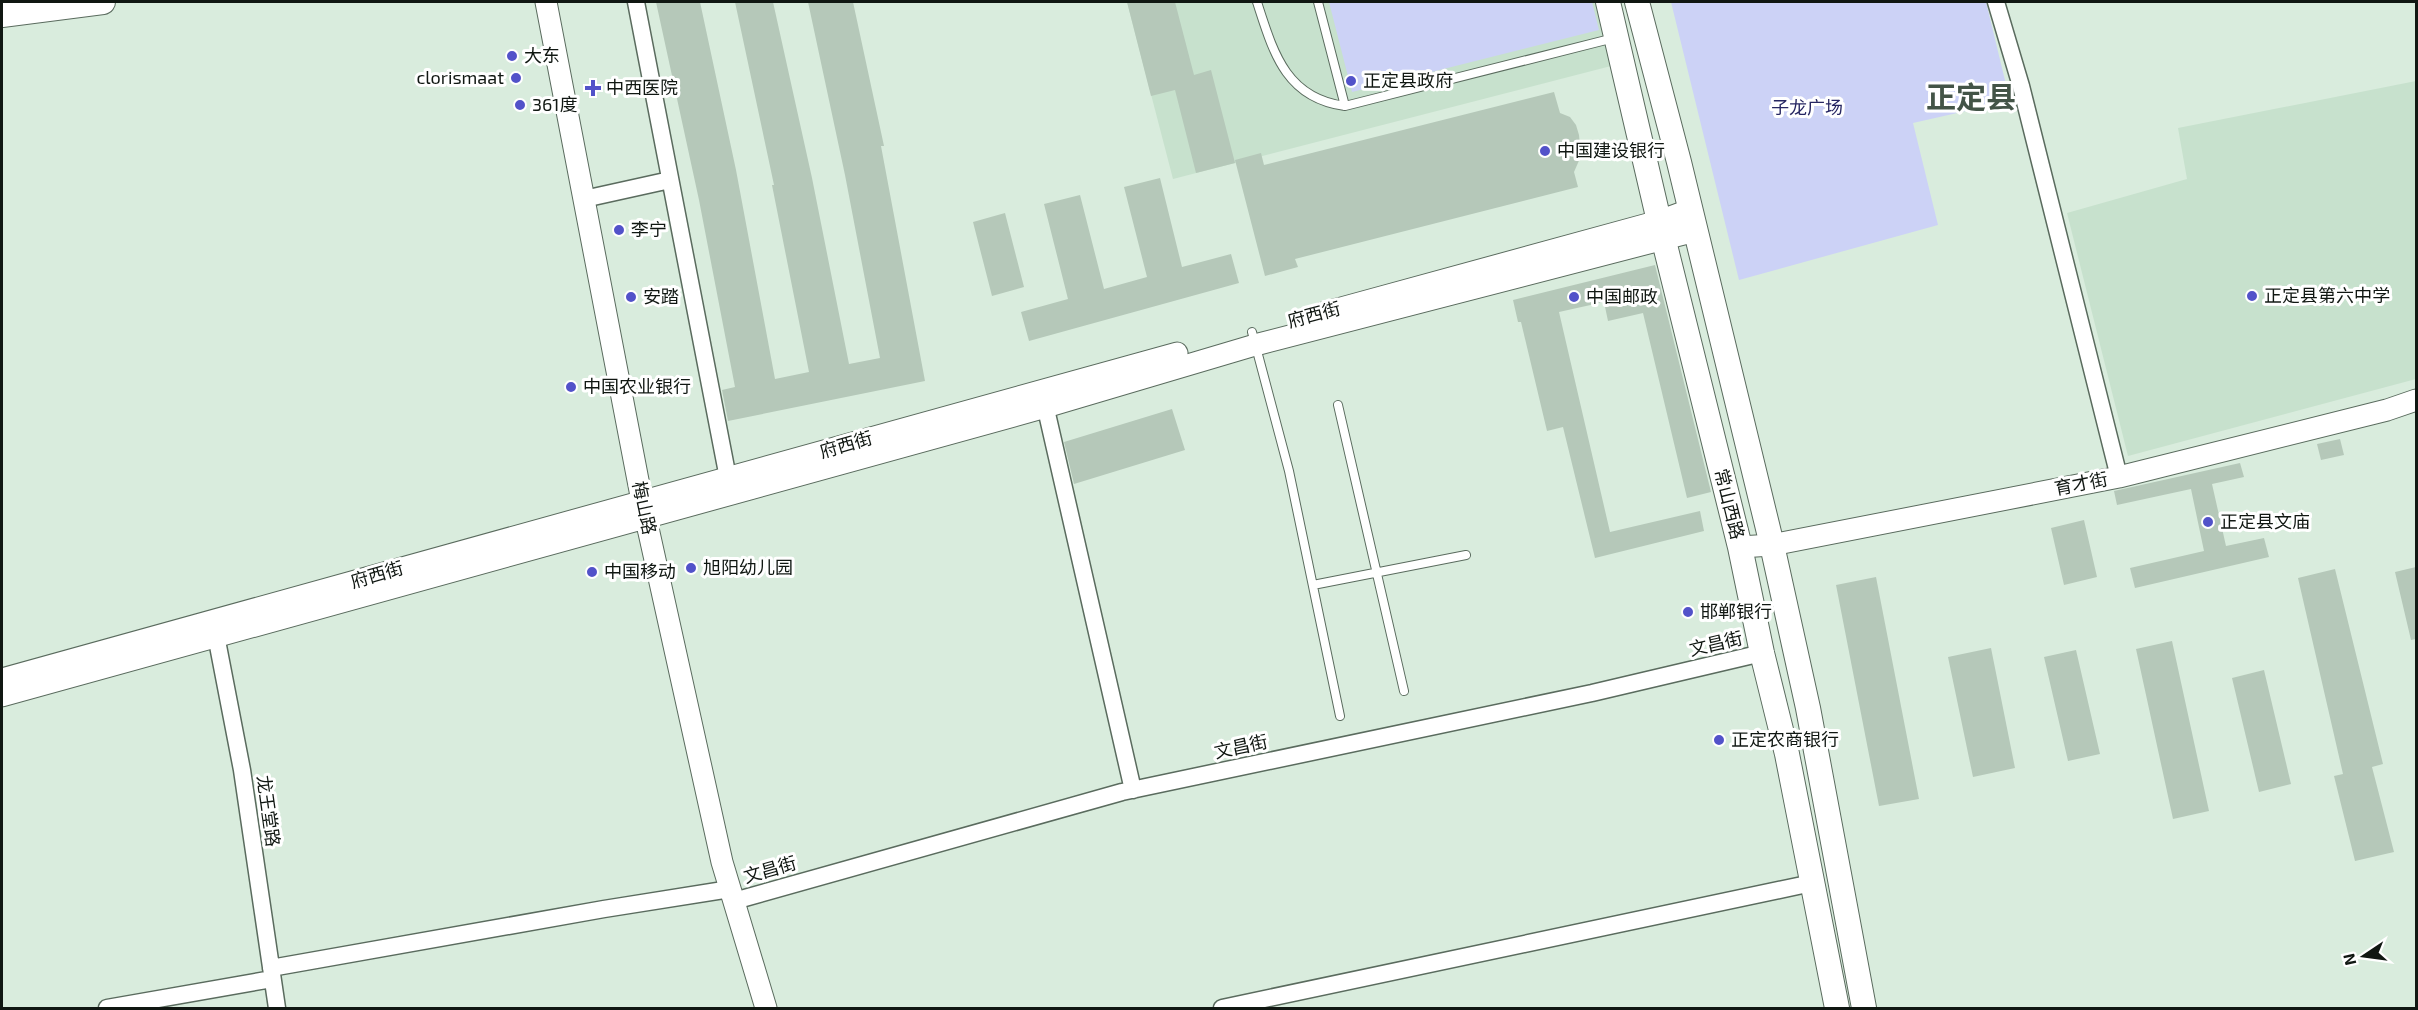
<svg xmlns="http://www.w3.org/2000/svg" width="2418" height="1010" viewBox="0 0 2418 1010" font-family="'Exo 2','Noto Sans SC',sans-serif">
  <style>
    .built { fill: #c7e1cd }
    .green { fill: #ccd2f6 }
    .building { fill: #b5c8b9 }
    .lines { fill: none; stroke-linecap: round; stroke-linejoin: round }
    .service-casing { stroke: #5a6b5e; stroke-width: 10 }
    .minor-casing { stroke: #5a6b5e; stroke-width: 19 }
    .tertiary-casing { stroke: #5a6b5e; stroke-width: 23 }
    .secondary-casing { stroke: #5a6b5e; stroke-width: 26 }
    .service { stroke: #fff; stroke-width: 8 }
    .minor { stroke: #fff; stroke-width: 16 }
    .tertiary { stroke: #fff; stroke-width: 21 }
    .secondary { stroke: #fff; stroke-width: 24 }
    .poi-dot { fill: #5252c9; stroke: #fff; stroke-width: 2 }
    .labels { text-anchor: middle; stroke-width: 6; stroke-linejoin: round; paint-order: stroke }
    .poi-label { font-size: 18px; fill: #101712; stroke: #fff; text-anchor: start }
    .park-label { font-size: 18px; fill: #262662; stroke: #fff }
    .street-label { font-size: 18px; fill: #101712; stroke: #fff }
    .town-label { font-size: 30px; font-weight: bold; fill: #435447; stroke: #fff }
  </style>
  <rect width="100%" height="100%" fill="#d9ecdd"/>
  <path class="built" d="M 1127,2 L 1595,2 L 1611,66 L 1173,179 Z
    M 2416,81 L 2416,379 L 2128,456 L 2067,213 L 2187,179 L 2178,128 Z"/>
  <path class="green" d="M 1329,2 L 1592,2 L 1599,30 L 1352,92 Z
    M 1671,2 L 1986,2 L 2010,101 L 1913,123 L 1938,225 L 1739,280 Z"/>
  <path class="building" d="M 656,2 L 700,2 L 736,170 L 775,379 L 809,372 L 772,185 L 774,185 L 735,2 L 773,2 L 812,178 L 849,364 L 880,358 L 845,175 L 808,2 L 853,2 L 884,146 L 881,146 L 925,381 L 728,421 L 722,390 L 735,387 L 699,200 Z
    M 1127,2 L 1175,2 L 1194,75 L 1211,70 L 1235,163 L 1196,173 L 1175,90 L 1151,96 Z
    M 1554,92 L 1560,113 L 1570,117 L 1576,125 L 1579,135 L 1581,156 L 1574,172 L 1578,187 L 1295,259 L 1298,267 L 1265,276 L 1235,160 L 1261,153 L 1264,165 Z
    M 1160,178 L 1182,267 L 1231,254 L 1239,283 L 1029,341 L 1021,312 L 1068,299 L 1044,204 L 1080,195 L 1104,289 L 1147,277 L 1124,187 Z
    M 1005,213 L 1024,287 L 992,296 L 973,222 Z
    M 1655,265 L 1711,492 L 1687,498 L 1643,313 L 1608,321 L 1604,302 L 1559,312 L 1610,532 L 1700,511 L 1704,531 L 1595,558 L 1563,427 L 1547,431 L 1521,322 L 1518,322 L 1513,300 Z
    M 1172,409 L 1185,450 L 1074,484 L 1064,442 Z
    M 2340,439 L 2344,455 L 2321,460 L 2317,444 Z
    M 2240,463 L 2244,477 L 2212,484 L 2226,546 L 2264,538 L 2269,557 L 2135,588 L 2130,568 L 2204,551 L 2191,489 L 2117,505 L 2114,491 Z
    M 2084,520 L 2097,577 L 2064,585 L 2051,528 Z
    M 2416,567 L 2416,639 L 2411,640 L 2395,572 Z
    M 2335,569 L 2383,764 L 2372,767 L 2394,852 L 2355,861 L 2334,776 L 2343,774 L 2298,578 Z
    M 1876,577 L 1919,799 L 1879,806 L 1836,585 Z
    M 2172,641 L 2209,811 L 2173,819 L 2136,649 Z
    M 1991,648 L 2015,768 L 1973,777 L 1948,657 Z
    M 2076,650 L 2100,754 L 2068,761 L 2044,657 Z
    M 2264,670 L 2291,784 L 2259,792 L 2232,678 Z"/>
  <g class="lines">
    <g class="service-casing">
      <path id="service" d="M 1257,2 C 1273,51 1285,98 1345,106
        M 1318,2 L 1345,106 L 1614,38
        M 1252,332 L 1289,471 L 1340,716
        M 1338,405 L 1404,691
        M 1313,585 L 1466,555"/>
    </g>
    <g class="minor-casing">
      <path id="minor" d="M 636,2 L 728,478
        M 1996,2 L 2021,86 L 2119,477
        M 584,199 L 670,180
        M 1043,396 L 1133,790
        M 214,625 L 242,770 L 277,1008
        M 734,901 L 1122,792 L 1592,693 L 1762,653
        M 271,968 L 604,909 L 730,889
        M 107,1008 L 272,979
        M 1222,1008 L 1812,883"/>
    </g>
    <g class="tertiary-casing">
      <path id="tertiary" d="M 546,2 L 642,501 L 722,862 L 766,1008
        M 1323,313 L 1659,221 L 1689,210
        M 1740,547 L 1772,545 L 2119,477 L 2387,410 L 2416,400
        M 2,679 L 1177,353
        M 2,696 L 1046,407 L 1255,345 L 1695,231"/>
    </g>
    <g class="secondary-casing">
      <path id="secondary" d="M 1608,2 L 1659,221 L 1740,547 L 1762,653 L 1787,754 L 1837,1008
        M 1637,2 L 1679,162 L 1772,545 L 1808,708 L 1864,1008
        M 2,15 L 103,2"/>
    </g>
    <use href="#service" class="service"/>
    <use href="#minor" class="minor"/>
    <use href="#tertiary" class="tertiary"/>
    <use href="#secondary" class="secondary"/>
  </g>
  <g class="poi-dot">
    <circle cx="512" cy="56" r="6"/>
    <circle cx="516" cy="78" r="6"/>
    <circle cx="1351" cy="81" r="6"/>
    <path d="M590 79h6v6h6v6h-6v6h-6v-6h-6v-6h6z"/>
    <circle cx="520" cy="105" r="6"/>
    <circle cx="1545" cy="151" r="6"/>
    <circle cx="619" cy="230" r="6"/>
    <circle cx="2252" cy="296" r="6"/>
    <circle cx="631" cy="297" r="6"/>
    <circle cx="1574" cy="297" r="6"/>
    <circle cx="571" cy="387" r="6"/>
    <circle cx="2208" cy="522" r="6"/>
    <circle cx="691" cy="568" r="6"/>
    <circle cx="592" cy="572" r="6"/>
    <circle cx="1688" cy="612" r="6"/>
    <circle cx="1719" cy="740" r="6"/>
  </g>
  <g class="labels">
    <g class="poi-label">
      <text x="524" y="62">大东</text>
      <text x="504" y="84" text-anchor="end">clorismaat</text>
      <text x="1363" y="87">正定县政府</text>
      <text x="606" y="94">中西医院</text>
      <text x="532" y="111">361度</text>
      <text x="1557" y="157">中国建设银行</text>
      <text x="631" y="236">李宁</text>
      <text x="2264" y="302">正定县第六中学</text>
      <text x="643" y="303">安踏</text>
      <text x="1586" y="303">中国邮政</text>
      <text x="583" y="393">中国农业银行</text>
      <text x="2220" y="528">正定县文庙</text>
      <text x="703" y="574">旭阳幼儿园</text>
      <text x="604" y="578">中国移动</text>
      <text x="1700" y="618">邯郸银行</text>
      <text x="1731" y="746">正定农商银行</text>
    </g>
    <g class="park-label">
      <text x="1807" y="114">子龙广场</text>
    </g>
    <g class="street-label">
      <text transform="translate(1314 315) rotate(-15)" y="6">府西街</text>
      <text transform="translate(846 445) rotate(-16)" y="6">府西街</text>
      <text transform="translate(2081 484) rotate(-11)" y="6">育才街</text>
      <text transform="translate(1729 504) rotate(76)" y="6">常山西路</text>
      <text transform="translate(644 508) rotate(78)" y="6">梅山路</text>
      <text transform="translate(377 575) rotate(-16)" y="6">府西街</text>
      <text transform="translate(1716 644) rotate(-13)" y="6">文昌街</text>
      <text transform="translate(1241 747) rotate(-12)" y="6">文昌街</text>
      <text transform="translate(268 811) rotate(82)" y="6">龙王堂路</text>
      <text transform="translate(770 870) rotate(-16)" y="6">文昌街</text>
    </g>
    <g class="town-label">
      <text x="1971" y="108">正定县</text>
    </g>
  </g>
  <rect width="2418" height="1010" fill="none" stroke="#101712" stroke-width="6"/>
  <g transform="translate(2364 956) rotate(257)" stroke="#ffffff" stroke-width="4.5" paint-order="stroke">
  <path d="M0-4.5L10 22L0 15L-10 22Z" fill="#101712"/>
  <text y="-9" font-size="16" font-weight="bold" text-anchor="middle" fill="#101712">N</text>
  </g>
</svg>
